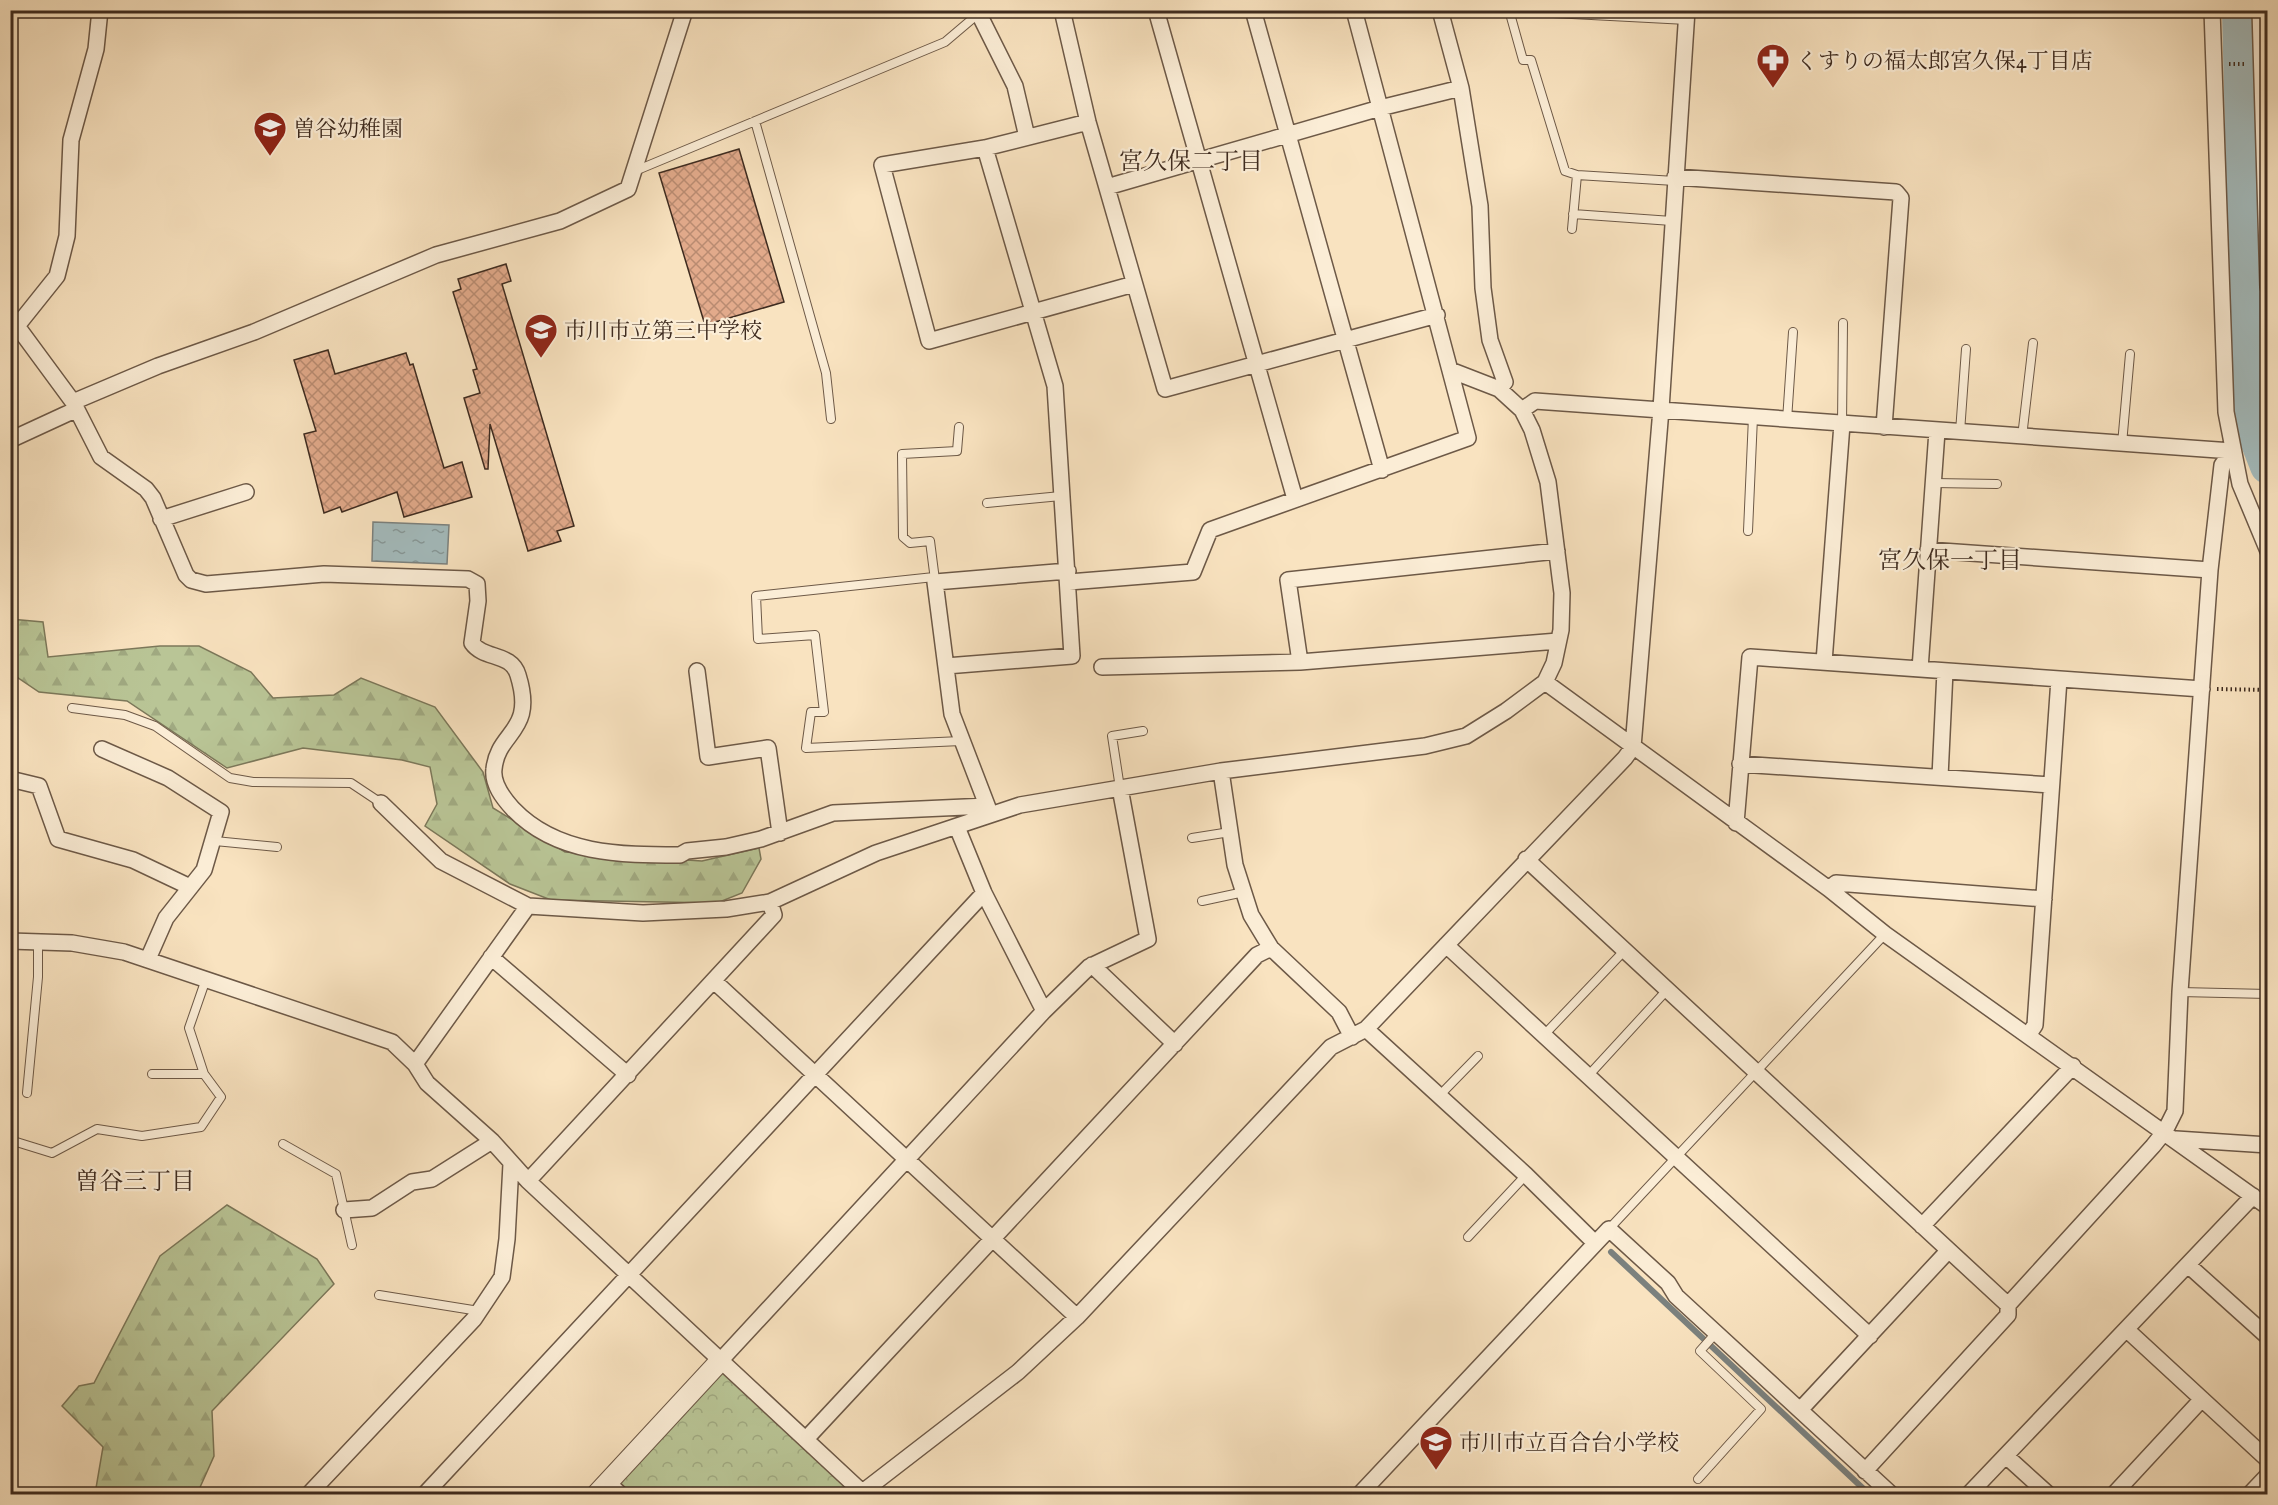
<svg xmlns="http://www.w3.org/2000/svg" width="2278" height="1505" viewBox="0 0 2278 1505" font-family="'IM FELL English','Noto Serif JP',serif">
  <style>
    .forest { fill: url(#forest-firs); stroke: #7c785a; stroke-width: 1.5 }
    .park { fill: url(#park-crowns); stroke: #7c785a; stroke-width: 1.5 }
    .water { fill: url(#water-ripples); stroke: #7b817e; stroke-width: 1.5 }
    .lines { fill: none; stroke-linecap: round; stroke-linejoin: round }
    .stream { stroke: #7b817e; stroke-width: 6 }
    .river { stroke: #a3bbbd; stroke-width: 36 }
    .building { fill: url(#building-cross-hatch); stroke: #3e2b1f; stroke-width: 1.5 }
    .service-casing { stroke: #6d5947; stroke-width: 10 }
    .minor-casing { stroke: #6d5947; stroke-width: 18 }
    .tertiary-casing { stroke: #6d5947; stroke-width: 22 }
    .path { stroke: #3e2b1f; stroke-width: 4; stroke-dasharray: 1.5 3; stroke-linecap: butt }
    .service { stroke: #fbedd6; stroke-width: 8 }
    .minor { stroke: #fbedd6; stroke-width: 15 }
    .tertiary { stroke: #fbedd6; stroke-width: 20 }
    .labels { text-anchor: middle; stroke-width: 4.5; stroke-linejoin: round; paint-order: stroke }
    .poi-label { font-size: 22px; fill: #3e2b1f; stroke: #fbedd6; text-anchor: start }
    .neighbourhood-label { font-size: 24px; fill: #3e2b1f; stroke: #fbedd6 }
  </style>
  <defs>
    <pattern id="forest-firs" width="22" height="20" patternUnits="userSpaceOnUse" patternTransform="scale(1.5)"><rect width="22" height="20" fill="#b9c596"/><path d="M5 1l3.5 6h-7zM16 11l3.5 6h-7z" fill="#a0a981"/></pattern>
    <pattern id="park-crowns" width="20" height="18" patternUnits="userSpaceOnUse" patternTransform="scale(1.5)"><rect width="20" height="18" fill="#b9c596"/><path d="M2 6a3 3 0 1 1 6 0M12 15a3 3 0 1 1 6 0" fill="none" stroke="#a0a981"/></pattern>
    <pattern id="water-ripples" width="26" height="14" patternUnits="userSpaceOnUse" patternTransform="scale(1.5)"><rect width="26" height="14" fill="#a3bbbd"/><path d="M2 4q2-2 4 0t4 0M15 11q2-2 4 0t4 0" fill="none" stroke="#869899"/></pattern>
    <pattern id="building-cross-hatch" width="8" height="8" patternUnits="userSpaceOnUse" patternTransform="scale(1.5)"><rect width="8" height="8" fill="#e2aa8b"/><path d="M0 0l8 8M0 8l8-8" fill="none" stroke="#b98b71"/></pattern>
  </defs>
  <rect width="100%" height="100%" fill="#f9e3c0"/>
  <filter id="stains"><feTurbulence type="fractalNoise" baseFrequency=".00333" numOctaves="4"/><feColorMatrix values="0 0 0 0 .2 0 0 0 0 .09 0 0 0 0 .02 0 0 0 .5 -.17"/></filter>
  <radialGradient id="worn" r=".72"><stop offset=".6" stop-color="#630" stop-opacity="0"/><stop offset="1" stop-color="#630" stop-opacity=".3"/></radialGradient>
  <path class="forest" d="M 10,619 L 43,622 L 48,657 L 160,646 L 199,646 L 251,672 L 273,698 L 334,695 L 361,678 L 435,707 L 483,772 L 493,808 L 565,852 L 702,861 L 759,848 L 761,859 L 742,893 L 717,903 L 551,900 L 510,884 L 425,826 L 437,804 L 430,767 L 402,760 L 303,748 L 227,768 L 127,701 L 39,692 L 11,673 Z
    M 227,1205 L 317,1259 L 334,1284 L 212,1411 L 214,1456 L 197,1494 L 95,1494 L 103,1447 L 62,1406 L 79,1386 L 94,1383 L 160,1256 Z"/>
  <path class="park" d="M 721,1360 L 859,1494 L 620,1494 L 608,1483 Z"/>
  <path class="water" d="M 373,522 L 449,525 L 447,564 L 372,561 Z"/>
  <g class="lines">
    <path class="stream" d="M 1611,1252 L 1869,1494"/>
    <path class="river" d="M 2240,10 L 2250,420 L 2268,466"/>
  </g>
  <path class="building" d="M 739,149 L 784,302 L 705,325 L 659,173 Z
    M 506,264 L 511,281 L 502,284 L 574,526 L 557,531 L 561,541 L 528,551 L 490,424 L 488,469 L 485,469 L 464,398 L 480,393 L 473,370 L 477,369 L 453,292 L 461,289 L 458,279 Z
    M 328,350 L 335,374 L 406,353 L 410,365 L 413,364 L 444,468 L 462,462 L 472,497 L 404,517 L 397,492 L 342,512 L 340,507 L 324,513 L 304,434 L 316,431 L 294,360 Z"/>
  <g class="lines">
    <g class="service-casing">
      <path id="service" d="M 1509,10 L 1523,60 L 1531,60 L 1565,171 L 1577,175 L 1675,181
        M 1553,13 L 1687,20
        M 755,121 L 826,373 L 831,419
        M 635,171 L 945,42 L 978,14
        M 1573,214 L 1672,221
        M 1572,229 L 1577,175
        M 1787,420 L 1793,332
        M 1842,424 L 1843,323
        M 1960,432 L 1966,349
        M 2022,437 L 2033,343
        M 2122,444 L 2130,354
        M 1934,483 L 1997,484
        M 987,503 L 1061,496
        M 1748,531 L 1753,417
        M 934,577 L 756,596 L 758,639 L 815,635 L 824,712 L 811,712 L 806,748 L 961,741
        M 935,580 L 930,541 L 910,543 L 903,537 L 902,454 L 957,451 L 959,427
        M 72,708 L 125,715 L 155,726 L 230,778 L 253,782 L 351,783 L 381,803
        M 1120,788 L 1112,736 L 1143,731
        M 1192,838 L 1230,832
        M 215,841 L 277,847
        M 1202,901 L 1244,892
        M 2180,992 L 2268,994
        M 1544,1035 L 1625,950
        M 152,1074 L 204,1074
        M 1588,1076 L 1667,990
        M 27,1093 L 38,977 L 38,941
        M 1439,1096 L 1478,1056
        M 10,1140 L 52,1153 L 97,1129 L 142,1136 L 201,1127 L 221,1097 L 204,1074 L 189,1028 L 206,979
        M 283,1144 L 336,1174 L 352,1245
        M 1609,1229 L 1885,934
        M 1468,1237 L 1526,1175
        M 379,1295 L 479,1311
        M 1698,1479 L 1761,1409 L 1700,1351 L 1716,1333"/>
    </g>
    <g class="minor-casing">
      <path id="minor" d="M 977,10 L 1015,86 L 1027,137
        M 1062,10 L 1088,122 L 1165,389 L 1437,315
        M 1156,10 L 1295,499
        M 1253,10 L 1382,470
        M 1440,10 L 1461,88 L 1480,206 L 1483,288 L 1490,340 L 1505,382 L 1499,389
        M 2212,10 L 2226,412 L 2240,484 L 2268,551
        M 2260,10 L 2268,287
        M 1088,122 L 985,148 L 882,165 L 929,341 L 1134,284
        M 1675,177 L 1896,192 L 1901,198 L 1884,427
        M 1107,187 L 1380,108 L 1461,88
        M 10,324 L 17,326 L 73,402 L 101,457 L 146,489 L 153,498 L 186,575 L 191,580 L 206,584 L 324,574 L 468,579 L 477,584 L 478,601 L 472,643 C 484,660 511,652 518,675 C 536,733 498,730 494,769 C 492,784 503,798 513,809 C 557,855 621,855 680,855 L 687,851 L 726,847 L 761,839 L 833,813 L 987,806
        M 17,326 L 57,276 L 67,236 L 71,140 L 96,49 L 100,10
        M 73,402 L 158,366 L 254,332 L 436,255 L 560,221 L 628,189 L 685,10
        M 1522,410 L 1535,401 L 2232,451 L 2222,465 L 2210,570 L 2180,992 L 2175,1111 L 2165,1131 L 2153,1146 L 2008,1305
        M 10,440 L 75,410
        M 161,519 L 246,492
        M 1928,550 L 2210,570
        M 1069,582 L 1193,572 L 1210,530 L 1468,438 L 1354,10
        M 1300,662 L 1288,580 L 1557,551
        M 1824,662 L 1842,424
        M 946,666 L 1072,656 L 1055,386 L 985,148
        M 1102,667 L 1300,662 L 1558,641
        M 1920,669 L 1937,431
        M 697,671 L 708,757 L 768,748 L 780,833
        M 1545,682 L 1829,889 L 1885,934 L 2268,1207
        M 102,749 L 168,778 L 221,812 L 204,870 L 166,918 L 148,959
        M 1740,764 L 2051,785
        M 1221,771 L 1235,865 L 1251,915 L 1271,948 L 1339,1012 L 1352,1037
        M 1940,777 L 1945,671
        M 10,779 L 39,786 L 58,839 L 133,860 L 190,887
        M 381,803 L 441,861 L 528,906 L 643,913 L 726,909 L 770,902 L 876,853 L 1020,805 L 1221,771 L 1425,746 L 1466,736 L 1506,711 L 1545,682 L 1554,663 L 1561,630 L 1562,593 L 1548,482 L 1532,430 L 1522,410 L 1499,389 L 1450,370
        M 990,813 L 952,714 L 935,582 L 1068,571
        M 1736,823 L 1750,657 L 2202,689
        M 957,827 L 984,893 L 1044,1011
        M 1526,859 L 2008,1305 L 2008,1315 L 1865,1471
        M 1829,889 L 1836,883 L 2044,899
        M 10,941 L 72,943 L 124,952 L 392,1042 L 415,1064 L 427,1083 L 492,1141 L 528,1181 L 862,1492
        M 1446,945 L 1870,1336
        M 491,957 L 628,1075
        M 1092,965 L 1175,1044
        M 715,982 L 1077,1317
        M 1366,1029 L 1526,1175 L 1595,1243
        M 2029,1034 L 2035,1025 L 2059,679
        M 415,1064 L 528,906
        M 2176,1139 L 2268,1145
        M 528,1181 L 774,915 L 770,902
        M 344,1210 L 372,1208 L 412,1182 L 432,1179 L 492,1141
        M 1922,1226 L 2073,1066
        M 2188,1265 L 2268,1337
        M 2126,1329 L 2268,1460
        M 721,1360 L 1044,1011 L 1089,967 L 1148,939 L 1120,788
        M 1800,1410 L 1948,1251
        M 806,1439 L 1257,955 L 1271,948
        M 2006,1456 L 2048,1494
        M 608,1483 L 620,1494
        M 309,1494 L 474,1319 L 502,1277 L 507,1239 L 511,1164
        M 425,1494 L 984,893
        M 860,1494 L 1018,1372 L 1077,1317 L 1331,1047 L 1366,1029 L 1625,758 L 1633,747 L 1661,409 L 1687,10
        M 1360,1494 L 1609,1229 L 1668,1283 L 1676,1296 L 1891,1494
        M 1969,1494 L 2253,1196
        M 2114,1494 L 2202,1399
        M 2250,1494 L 2268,1475"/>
    </g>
    <g class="tertiary-casing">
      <path id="tertiary" d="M 597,1494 L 721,1360"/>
    </g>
    <path class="path" d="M 2229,64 L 2246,64
      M 2217,689 L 2268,690"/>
    <use href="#service" class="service"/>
    <use href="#minor" class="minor"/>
    <use href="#tertiary" class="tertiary"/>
  </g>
  <defs>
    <g id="pharmacy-pin" transform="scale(1.725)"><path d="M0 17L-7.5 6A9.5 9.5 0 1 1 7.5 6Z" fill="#8f2418" stroke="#fbedd6"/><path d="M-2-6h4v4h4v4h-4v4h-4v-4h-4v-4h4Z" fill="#fff"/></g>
    <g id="school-pin" transform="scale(1.725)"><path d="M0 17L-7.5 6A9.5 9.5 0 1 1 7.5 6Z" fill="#8f2418" stroke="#fbedd6"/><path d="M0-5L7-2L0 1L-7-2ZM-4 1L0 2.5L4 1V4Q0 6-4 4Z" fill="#fff"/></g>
  </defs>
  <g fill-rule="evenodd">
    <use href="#pharmacy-pin" x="1773" y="60"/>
    <use href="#school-pin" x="270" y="128"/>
    <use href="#school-pin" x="541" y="330"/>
    <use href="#school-pin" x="1436" y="1442"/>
  </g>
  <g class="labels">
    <g class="poi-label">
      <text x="1796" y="68">くすりの福太郎宮久保4丁目店</text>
      <text x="293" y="136">曽谷幼稚園</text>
      <text x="564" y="338">市川市立第三中学校</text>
      <text x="1459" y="1450">市川市立百合台小学校</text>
    </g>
    <g class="neighbourhood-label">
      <text x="1191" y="169">宮久保二丁目</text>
      <text x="1950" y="568">宮久保一丁目</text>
      <text x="135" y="1189">曽谷三丁目</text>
    </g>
  </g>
  <rect width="2278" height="1505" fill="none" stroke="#f9e3c0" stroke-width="36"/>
  <rect x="12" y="12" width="2254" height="1481" fill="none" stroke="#3e2b1f" stroke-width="3"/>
  <rect x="18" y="18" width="2242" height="1469" fill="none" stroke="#3e2b1f" stroke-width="1.5"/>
  <rect width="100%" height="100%" filter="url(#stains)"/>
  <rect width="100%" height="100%" fill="url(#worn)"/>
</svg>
